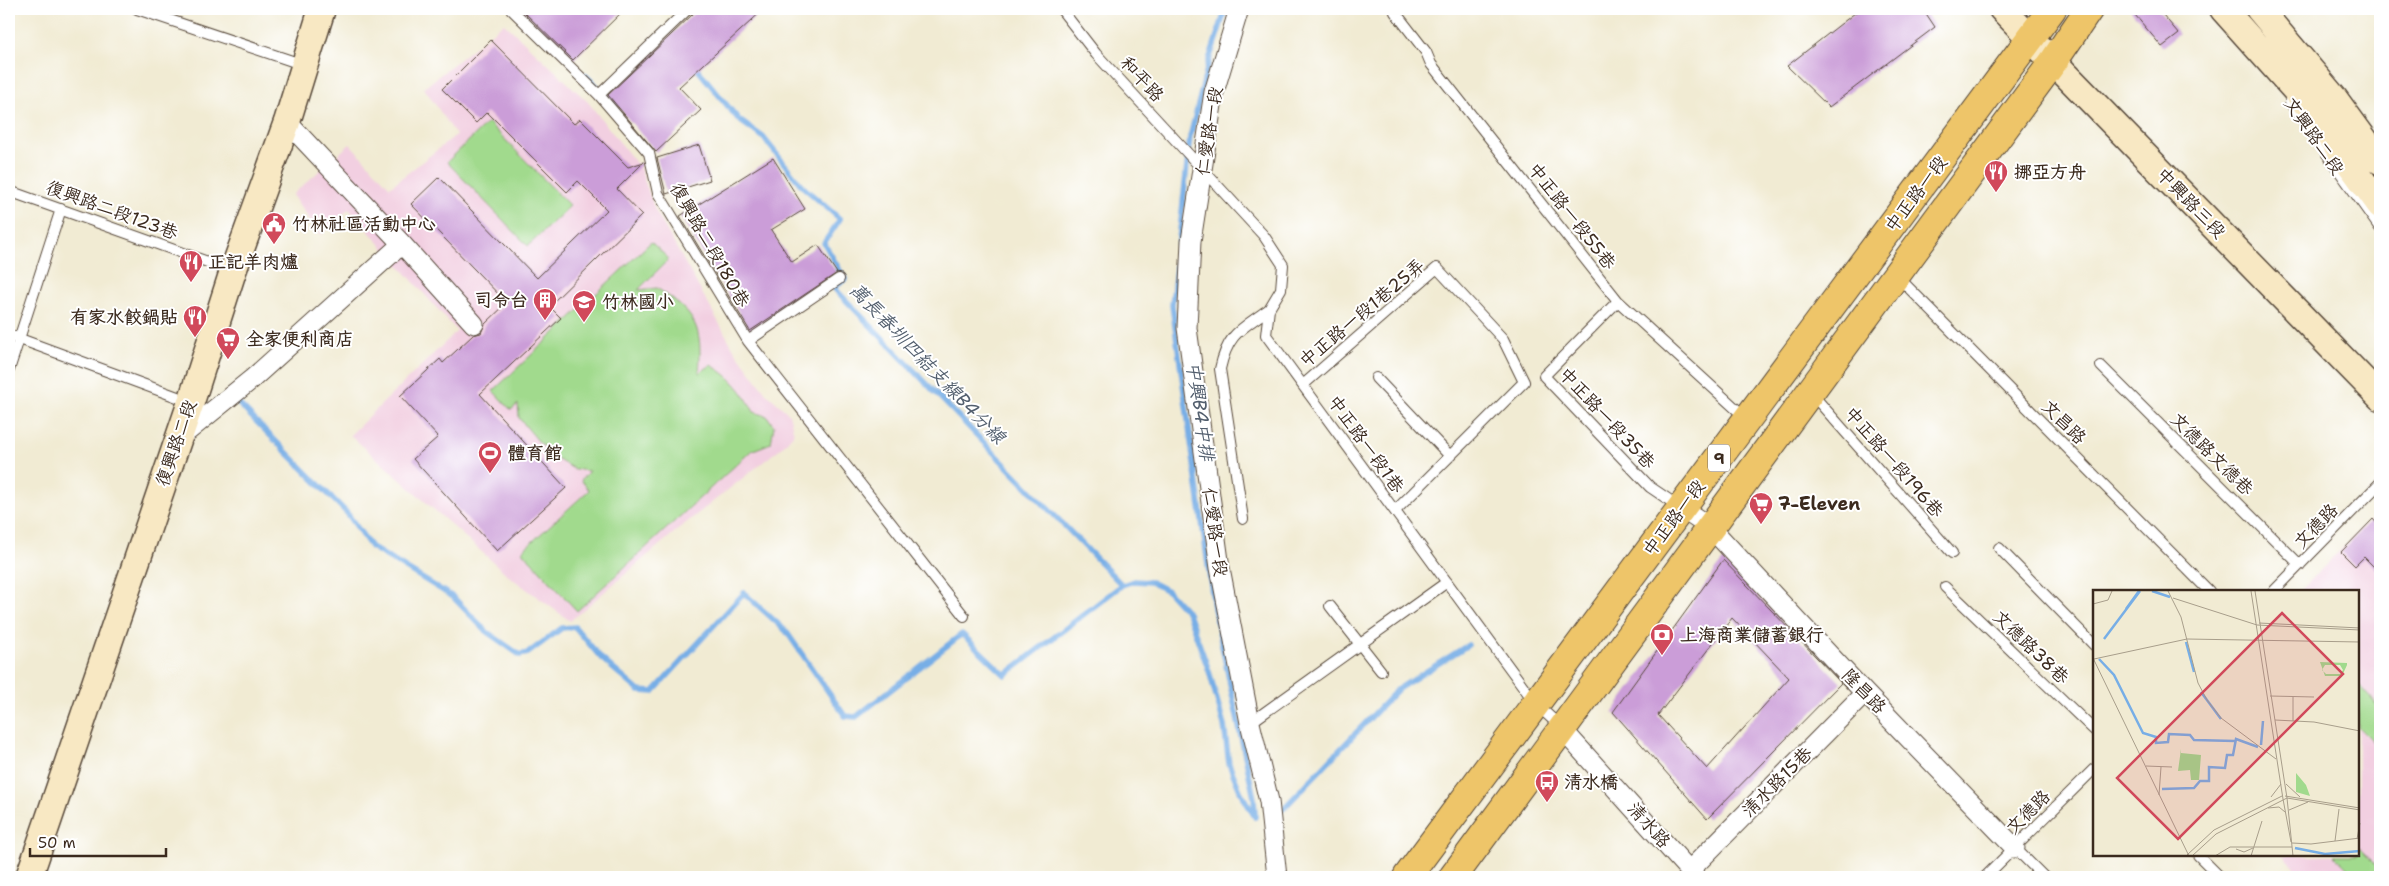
<svg xmlns="http://www.w3.org/2000/svg" width="2389" height="886" viewBox="0 0 2389 886" font-family="'Shantell Sans','LXGW WenKai TC',sans-serif">
  <style>
    .built { fill: #f2cfe1 }
    .green { fill: #a1da8d; stroke: #6e8256 }
    .lines { fill: none; stroke-linecap: round; stroke-linejoin: round }
    .stream { stroke: #77aee6; stroke-width: 5.5 }
    .building { fill: #cb9dd8; fill-rule: evenodd }
    .lane-casing { stroke: #564739; stroke-width: 12 }
    .street-casing { stroke: #564739; stroke-width: 21 }
    .secondary-casing { stroke: #564739; stroke-width: 29 }
    .primary-casing { stroke: #564739; stroke-width: 30 }
    .lane { stroke: #fff; stroke-width: 10 }
    .street { stroke: #fff; stroke-width: 19 }
    .secondary { stroke: #f8e8c3; stroke-width: 26 }
    .primary { stroke: #eec569; stroke-width: 28 }
    .labels { text-anchor: middle; stroke-width: 4; stroke-linejoin: round; paint-order: stroke }
    .shield { fill: #fff; stroke: #766a62; stroke-width: 1 }
    .shield-label { font-size: 16px; font-weight: bold; fill: #3b2a1e }
    .street-label { font-size: 18px; fill: #3b2a1e; stroke: #fff }
    .poi-label { font-size: 18px; font-weight: bold; fill: #3b2a1e; stroke: #fff; text-anchor: start }
    .water-label { font-size: 19px; font-style: italic; fill: #535f6e; stroke: #fff }
    .inset-river { fill: none; stroke: #77aee6; stroke-width: 2.5 }
    .inset-road { fill: none; stroke: #a89e8b; stroke-width: 1 }
    .view { fill: #d1495b; fill-opacity: 0.15; stroke: #d1495b; stroke-width: 2.5 }
    .inset-edge { fill: none; stroke: #3b2a1e; stroke-width: 2.5 }
  </style>
  <rect width="100%" height="100%" fill="#fff"/>
  <filter id="ink" filterUnits="userSpaceOnUse"><feTurbulence type="fractalNoise" baseFrequency=".02" numOctaves="2"/><feDisplacementMap in="SourceGraphic" scale="10" xChannelSelector="R" yChannelSelector="G"/><feConvolveMatrix kernelMatrix="1 2 1 2 8 2 1 2 1" color-interpolation-filters="sRGB"/></filter>
  <filter id="wash" filterUnits="userSpaceOnUse"><feTurbulence type="fractalNoise" baseFrequency=".0096" numOctaves="4" result="noise"/><feDisplacementMap in="SourceGraphic" scale="20" xChannelSelector="R" yChannelSelector="G"/><feGaussianBlur stdDeviation="1.12" result="paint"/><feColorMatrix in="noise" values="0 0 0 0 0 0 0 0 0 0 0 0 0 0 0 0 0 1.4 0 .05"/><feComposite in="paint" operator="in"/></filter>
  <g filter="url(#wash)">
    <rect width="100%" height="100%" fill="#f1ebd3"/>
    <path class="built" d="M 504,23 L 588,102 L 640,168 L 655,210 L 735,351 L 766,393 L 789,414 L 794,433 L 782,447 L 681,527 L 570,621 L 510,577 L 350,435 L 457,331 L 349,209 L 321,235 L 292,195 L 350,144 L 390,187 L 456,135 L 424,88 Z
      M 2380,510 L 2380,877 L 2305,877 L 2282,855 L 2358,855 L 2358,591 L 2300,591 Z"/>
    <path class="green" d="M 488,122 L 570,206 L 528,246 L 447,162 Z
      M 651,242 L 669,259 L 638,290 L 657,288 C 696,315 703,325 699,373 L 711,365 C 732,377 743,391 754,412 L 767,416 L 774,426 L 771,443 L 751,451 L 577,611 L 522,551 L 589,490 L 581,480 L 589,471 L 574,469 L 560,461 L 539,442 L 519,418 L 518,404 L 511,410 L 493,391 Z
      M 2358,685 L 2380,708 L 2380,749 L 2358,727 Z
      M 2358,847 L 2376,865 L 2380,866 L 2380,877 L 2356,877 L 2334,855 L 2358,855 Z"/>
    <g class="lines">
      <path class="stream" d="M 1226,9 L 1210,57 L 1190,137 L 1172,305 L 1214,608 L 1254,798 L 1255,815
        M 695,66 L 739,120 L 763,137 L 802,186 L 840,219 L 824,243 L 845,279 L 834,288 L 1122,585
        M 585,75 L 616,104
        M 236,401 L 347,513 L 371,547 L 453,597 L 487,632 L 520,655 L 528,653 L 562,628 L 575,627 L 601,658 L 639,691 L 653,692 L 744,593 L 786,631 L 845,716 L 856,717 L 962,634 L 1005,675 L 1122,585 L 1134,581 L 1151,582 L 1168,591 L 1188,613 L 1209,671 L 1224,725 L 1229,764 L 1241,793 L 1255,817
        M 1283,809 L 1398,689 L 1468,645"/>
    </g>
    <g id="blocks">
      <path class="building" d="M 521,9 L 625,9 L 573,60 Z
        M 695,9 L 764,9 L 679,87 L 701,110 L 656,152 L 608,95 L 693,14 Z
        M 1860,9 L 1923,9 L 1935,27 L 1829,107 L 1787,66 Z
        M 2130,9 L 2158,9 L 2179,34 L 2162,47 Z
        M 491,40 L 574,124 L 580,119 L 628,167 L 644,162 L 617,189 L 642,215 L 549,306 L 561,318 L 480,394 L 566,488 L 497,551 L 413,459 L 438,437 L 400,396 L 440,359 L 443,363 L 473,335 L 481,333 L 485,324 L 507,303 L 411,204 L 439,177 L 537,278 L 607,210 L 578,181 L 567,192 L 487,112 L 476,123 L 442,89 Z
        M 699,145 L 710,180 L 666,194 L 657,158 Z
        M 773,158 L 805,209 L 771,230 L 792,262 L 818,245 L 837,273 L 750,331 L 680,216 Z
        M 2373,519 L 2380,527 L 2380,573 L 2364,557 L 2355,566 L 2341,552 Z
        M 1723,560 L 1841,683 L 1707,819 L 1613,712 ZM 1732,618 L 1789,678 L 1707,769 L 1658,715 Z"/>
    </g>
  </g>
  <g filter="url(#ink)">
    <use href="#blocks" fill-opacity="0" stroke="#564739" stroke-width="1"/>
    <g class="lines">
      <g class="lane-casing">
        <path id="lane" d="M 137,9 L 304,65
          M 511,9 L 599,95 L 649,153 L 658,193 L 748,341 L 964,616
          M 1061,9 L 1096,54 L 1264,236 L 1283,265 L 1281,289 L 1269,309 L 1266,335 L 1536,704 L 1562,728
          M 1395,12 L 1426,52 L 1431,64 L 1618,301 L 1746,418
          M 599,95 L 688,9
          M 2290,102 L 2380,228
          M 9,191 L 233,271
          M 1897,276 L 2209,591
          M 1618,301 L 1544,376 L 1650,487 L 1681,508
          M 9,335 L 191,402
          M 748,341 L 839,279
          M 2101,366 L 2300,565
          M 9,370 L 61,209
          M 1376,378 L 1449,455
          M 1303,385 L 1437,268 L 1503,339 L 1524,382 L 1395,511
          M 1811,393 L 1952,553
          M 1243,519 L 1220,369 C 1228,333 1240,330 1269,309
          M 1999,548 L 2094,645
          M 1945,587 L 2094,730
          M 2274,591 L 2380,483
          M 1330,606 L 1381,671
          M 1250,723 L 1447,582
          M 2015,848 L 2044,877
          M 2198,855 L 2220,877
          M 1985,877 L 2094,769"/>
      </g>
      <g class="street-casing">
        <path id="street" d="M 1239,9 L 1214,92 L 1191,241 L 1187,328 L 1220,568 L 1250,723 L 1269,801 L 1277,877
          M 287,122 L 402,244 L 474,324
          M 178,439 L 252,379 L 402,244
          M 1681,508 L 1711,528 L 1865,693 L 2015,848
          M 1562,729 L 1695,877
          M 1689,871 L 1865,693"/>
      </g>
      <g class="secondary-casing">
        <path id="secondary" d="M 2002,9 L 2380,397
          M 2223,9 L 2299,94 L 2380,205
          M 2259,9 L 2334,98 L 2380,161
          M 29,877 L 191,402 L 233,271 L 287,122 L 322,9"/>
      </g>
      <g class="primary-casing">
        <path id="primary" d="M 1407,877 L 2052,9
          M 1453,877 L 2053,62 L 2089,9"/>
      </g>
      <use href="#lane" class="lane"/>
      <use href="#street" class="street"/>
      <use href="#secondary" class="secondary"/>
      <use href="#primary" class="primary"/>
    </g>
  </g>
  <defs>
    <g id="restaurant-pin" transform="scale(1.25)"><path d="M0 17L-7.5 6A9.5 9.5 0 1 1 7.5 6Z" fill="#d1495b" stroke="#fff"/><path d="M-5-6h1v4h1v-4h1v4h1v-4h1v5L-1.5 .5V6h-2V.5L-5-1ZM5-6V6H3V1.5H1.5Q1.5-4 5-6Z" fill="#fff"/></g>
    <g id="civic-pin" transform="scale(1.25)"><path d="M0 17L-7.5 6A9.5 9.5 0 1 1 7.5 6Z" fill="#d1495b" stroke="#fff"/><path d="M-.6-6.5H3V-4.5H.6V-3L4-1V1h2V6H-6V1h2V-1L-.6-3ZM-1.2 2.5V6h2.4V2.5Z" fill="#fff"/></g>
    <g id="building-pin" transform="scale(1.25)"><path d="M0 17L-7.5 6A9.5 9.5 0 1 1 7.5 6Z" fill="#d1495b" stroke="#fff"/><path d="M-4-6H4V6H1V3H-1V6H-4ZM-2.5-4.3h1.7v1.8h-1.7ZM.8-4.3h1.7v1.8H.8ZM-2.5-1h1.7V.8h-1.7ZM.8-1h1.7V.8H.8Z" fill="#fff"/></g>
    <g id="school-pin" transform="scale(1.25)"><path d="M0 17L-7.5 6A9.5 9.5 0 1 1 7.5 6Z" fill="#d1495b" stroke="#fff"/><path d="M0-5L7-2L0 1L-7-2ZM-4 1L0 2.5L4 1V4Q0 6-4 4Z" fill="#fff"/></g>
    <g id="supermarket-pin" transform="scale(1.25)"><path d="M0 17L-7.5 6A9.5 9.5 0 1 1 7.5 6Z" fill="#d1495b" stroke="#fff"/><path d="M-6-5.5h2.5l.6 2H6L4.5 2H-2.5L-4.4-4H-6ZM-1.5 3.2a1.3 1.3 0 1 0 .1 0ZM3 3.2a1.3 1.3 0 1 0 .1 0Z" fill="#fff"/></g>
    <g id="stadium-pin" transform="scale(1.25)"><path d="M0 17L-7.5 6A9.5 9.5 0 1 1 7.5 6Z" fill="#d1495b" stroke="#fff"/><path d="M0-5a6.5 5 0 1 0 0 10a6.5 5 0 1 0 0-10ZM-3.5-1.8h7v3.6h-7Z" fill="#fff"/></g>
    <g id="bank-pin" transform="scale(1.25)"><path d="M0 17L-7.5 6A9.5 9.5 0 1 1 7.5 6Z" fill="#d1495b" stroke="#fff"/><path d="M-6-4H6V4H-6ZM0-2.3a2.3 2.3 0 1 0 0 4.6a2.3 2.3 0 1 0 0-4.6Z" fill="#fff"/></g>
    <g id="bus-pin" transform="scale(1.25)"><path d="M0 17L-7.5 6A9.5 9.5 0 1 1 7.5 6Z" fill="#d1495b" stroke="#fff"/><path d="M-5-6H5V4H4V6H2V4H-2V6H-4V4H-5ZM-3.5-4V0h7V-4ZM-3.5 1.2v1.5H-2V1.2ZM2 1.2v1.5H3.5V1.2Z" fill="#fff"/></g>
  </defs>
  <g fill-rule="evenodd">
    <use href="#restaurant-pin" x="1996" y="172"/>
    <use href="#civic-pin" x="274" y="224"/>
    <use href="#restaurant-pin" x="191" y="262"/>
    <use href="#building-pin" x="545" y="300"/>
    <use href="#school-pin" x="584" y="302"/>
    <use href="#restaurant-pin" x="195" y="317"/>
    <use href="#supermarket-pin" x="228" y="339"/>
    <use href="#stadium-pin" x="490" y="453"/>
    <use href="#supermarket-pin" x="1761" y="504"/>
    <use href="#bank-pin" x="1662" y="635"/>
    <use href="#bus-pin" x="1547" y="782"/>
  </g>
  <g class="labels">
    <rect class="shield" x="1708" y="444.5" width="22" height="27" rx="4"/>
    <g class="shield-label">
      <text x="1719" y="464">9</text>
    </g>
    <g class="street-label">
      <text transform="translate(1142 79) rotate(47)" y="6">和平路</text>
      <text transform="translate(1209 131) rotate(-81)" y="6">仁愛路一段</text>
      <text transform="translate(2314 136) rotate(55)" y="6">文興路二段</text>
      <text transform="translate(1916 194) rotate(-53)" y="6">中正路一段</text>
      <text transform="translate(2191 203) rotate(46)" y="6">中興路三段</text>
      <text transform="translate(112 210) rotate(20)" y="6">復興路二段123巷</text>
      <text transform="translate(1572 216) rotate(52)" y="6">中正路一段55巷</text>
      <text transform="translate(710 245) rotate(60)" y="6">復興路二段180巷</text>
      <text transform="translate(1362 313) rotate(-40)" y="6">中正路一段1巷25弄</text>
      <text transform="translate(1607 418) rotate(47)" y="6">中正路一段35巷</text>
      <text transform="translate(2064 422) rotate(45)" y="6">文昌路</text>
      <text transform="translate(176 443) rotate(-71)" y="6">復興路二段</text>
      <text transform="translate(1366 444) rotate(54)" y="6">中正路一段1巷</text>
      <text transform="translate(2212 454) rotate(45)" y="6">文德路文德巷</text>
      <text transform="translate(1894 462) rotate(49)" y="6">中正路一段196巷</text>
      <text transform="translate(1674 518) rotate(-53)" y="6">中正路一段</text>
      <text transform="translate(2316 526) rotate(-46)" y="6">文德路</text>
      <text transform="translate(1215 532) rotate(82)" y="6">仁愛路一段</text>
      <text transform="translate(2031 647) rotate(44)" y="6">文德路38巷</text>
      <text transform="translate(1864 691) rotate(46)" y="6">隆昌路</text>
      <text transform="translate(1777 782) rotate(-45)" y="6">清水路15巷</text>
      <text transform="translate(2028 812) rotate(-45)" y="6">文德路</text>
      <text transform="translate(1649 825) rotate(48)" y="6">清水路</text>
    </g>
    <g class="poi-label">
      <text x="2014" y="178">挪亞方舟</text>
      <text x="292" y="230">竹林社區活動中心</text>
      <text x="208" y="268">正記羊肉爐</text>
      <text x="528" y="306" text-anchor="end">司令台</text>
      <text x="602" y="308">竹林國小</text>
      <text x="178" y="323" text-anchor="end">有家水餃鍋貼</text>
      <text x="246" y="345">全家便利商店</text>
      <text x="508" y="459">體育館</text>
      <text x="1778" y="510">7-Eleven</text>
      <text x="1680" y="641">上海商業儲蓄銀行</text>
      <text x="1564" y="788">清水橋</text>
    </g>
    <g class="water-label">
      <text transform="translate(928 363) rotate(46)" y="7">萬長春圳四結支線B4分線</text>
      <text transform="translate(1201 411) rotate(82)" y="7">中興B4中排</text>
    </g>
  </g>
  <g transform="translate(2093 590)">
    <rect width="266" height="266" fill="#f1ebd3"/>
    <path d="M 227,72 L 254,73 L 254,75 L 249,86 L 232,86 ZM 232,75 L 247,75 L 250,80 L 247,84 L 233,84 L 229,80 ZM 88,159 L 88,163 L 108,165 L 106,190 L 98,190 L 97,180 L 85,181 ZM 203,183 L 213,195 L 217,206 L 203,202 Z" fill="#a1da8d" fill-rule="evenodd"/>
    <path class="inset-river" d="M 59,1 L 77,7M 33,19 L 46,1M 11,49 L 47,1M 93,52 L 101,82M 6,69 L 21,85 L 50,143 L 63,147 L 63,153 L 75,152 L 76,144 L 97,145 L 101,150 L 142,151M 108,102 L 128,129M 168,155 L 170,131M 69,199 L 101,198 L 107,191 L 116,191 L 116,177 L 132,178 L 134,165 L 140,165 L 143,149 L 165,157M 202,258 L 232,264 L 267,261"/>
    <path class="inset-road" d="M 75,1 L 88,27 L 105,93 L 114,110 L 128,128 L 183,169M 158,1 L 190,209M 80,8 L 164,35 L 267,40M 0,14 L 15,10 L 19,1M 166,33 L 267,38M 0,68 L 96,266M 1,69 L 94,49 L 267,52M 177,106 L 221,107M 200,107 L 200,131M 182,130 L 221,132 L 267,141M 53,176 L 79,177M 193,194 L 207,207M 66,205 L 68,177M 192,206 L 267,218M 178,207 L 188,194M 190,209 L 198,252M 175,218 L 186,217 L 192,222M 196,220 L 215,212M 264,249 L 267,233M 242,251 L 246,219M 199,253 L 218,254 L 267,248M 143,259 L 151,262 L 160,258M 94,265 L 121,240 L 189,206M 99,266 L 123,244 L 194,208 L 162,1M 122,266 L 137,257 L 199,257M 158,266 L 169,231M 200,266 L 194,208 L 267,220"/>
    <path class="view" d="M 189,23 L 250,84 L 85,249 L 24,188 Z"/>
    <rect width="266" height="266" class="inset-edge"/>
  </g>
  <rect width="2389" height="886" fill="none" stroke="#fff" stroke-width="30"/>
  <path d="M30 848v8h136v-8" fill="none" stroke="#3b2a1e" stroke-width="2.5"/>
  <text x="38" y="848" font-size="15" fill="#3b2a1e" stroke="#ffffff" stroke-width="4" paint-order="stroke">50 m</text>
</svg>
